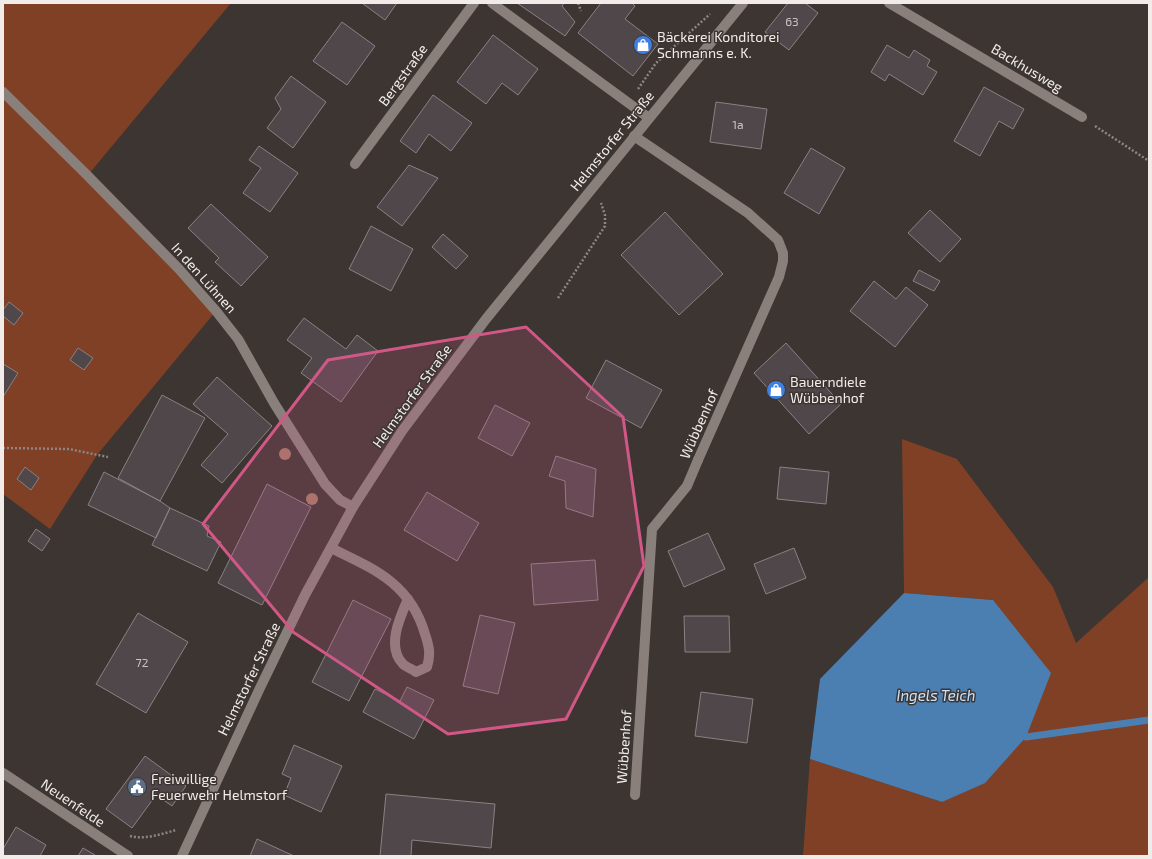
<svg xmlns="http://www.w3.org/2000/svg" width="1152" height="859" viewBox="0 0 1152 859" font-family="'Exo 2',sans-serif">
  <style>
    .green { fill: #7f4025 }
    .water { fill: #4c7fb1 }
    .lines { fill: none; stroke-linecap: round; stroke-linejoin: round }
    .stream { stroke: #4c7fb1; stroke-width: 7 }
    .building { fill: #4f474a; stroke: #8a8185 }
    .path { stroke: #8c8684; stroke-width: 2.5; stroke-dasharray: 2 2; stroke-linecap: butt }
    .service { stroke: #89807c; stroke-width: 10 }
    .minor { stroke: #89807c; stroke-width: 10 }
    .secondary { stroke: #89807c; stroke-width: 10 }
    .tree { fill: #a67966 }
    .marked { fill: #d05886; fill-opacity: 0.2; stroke: #d05886; stroke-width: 3; stroke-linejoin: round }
    .labels { text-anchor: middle; stroke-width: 3; stroke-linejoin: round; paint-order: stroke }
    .number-label { font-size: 12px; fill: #c8c3c2 }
    .poi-label { font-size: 14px; fill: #f1ecea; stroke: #3c3532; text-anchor: start }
    .street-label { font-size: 14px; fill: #f1ecea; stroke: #3c3532 }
    .water-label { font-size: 15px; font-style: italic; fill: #c6e2ff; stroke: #3c3532 }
  </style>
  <rect width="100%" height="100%" fill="#3c3532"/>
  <path class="green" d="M 3,3 L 231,3 L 88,175 L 216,311 L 97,455 L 50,529 L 3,494 Z
    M 902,439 L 957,459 L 1053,587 L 1076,643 L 1149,577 L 1149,856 L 803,856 L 810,759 L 942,802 L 993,600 L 904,593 Z"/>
  <path class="water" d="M 904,593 L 993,600 L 1051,673 L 1026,737 L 985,783 L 942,802 L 810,759 L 820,679 Z"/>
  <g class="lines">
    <path class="stream" d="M 1026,737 L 1149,720"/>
  </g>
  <path class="building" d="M 362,3 L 397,3 L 385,20 Z
    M 517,3 L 564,3 L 562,6 L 575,22 L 565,36 Z
    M 601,3 L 632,3 L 635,6 L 625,19 L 658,44 L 633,76 L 578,33 Z
    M 788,3 L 805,3 L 818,13 L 789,50 L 765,32 Z
    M 342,22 L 375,46 L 347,85 L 313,61 Z
    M 493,35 L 538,69 L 518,95 L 502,83 L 486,104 L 457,82 Z
    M 887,45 L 909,58 L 914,50 L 930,60 L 927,66 L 937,72 L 923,95 L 889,74 L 885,81 L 871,72 Z
    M 291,76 L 326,102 L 293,148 L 267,128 L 281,109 L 275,98 Z
    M 984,87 L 1024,109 L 1013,129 L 999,121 L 980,156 L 954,141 Z
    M 433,95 L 472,123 L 451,151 L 429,134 L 416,153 L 400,141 Z
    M 716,102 L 767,109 L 761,149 L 710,142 Z
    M 259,146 L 298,173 L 270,212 L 243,193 L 261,168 L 249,160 Z
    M 811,148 L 845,168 L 819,214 L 784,193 Z
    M 409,165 L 438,178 L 402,226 L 377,207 Z
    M 211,204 L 268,257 L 241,286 L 215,262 L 219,258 L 188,228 Z
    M 930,210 L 961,239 L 940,262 L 908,233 Z
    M 665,212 L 723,274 L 679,315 L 621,255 Z
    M 371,226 L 413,249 L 391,291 L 349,269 Z
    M 443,234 L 468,256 L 456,269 L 432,247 Z
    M 919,270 L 940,281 L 934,291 L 913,281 Z
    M 874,281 L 896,299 L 906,287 L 928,305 L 895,347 L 850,311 Z
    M 9,302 L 23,313 L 14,325 L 3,316 L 3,310 Z
    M 304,318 L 346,349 L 357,335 L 378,351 L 341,402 L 301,373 L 312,358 L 287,340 Z
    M 786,343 L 841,404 L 809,434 L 754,373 Z
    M 78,348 L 93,358 L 84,370 L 70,360 Z
    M 606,360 L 662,390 L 641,428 L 586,398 Z
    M 3,364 L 18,373 L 3,397 Z
    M 217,377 L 272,426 L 222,483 L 201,465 L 228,434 L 193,404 Z
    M 162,395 L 205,418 L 160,501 L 118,478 Z
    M 495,405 L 530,423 L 512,456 L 478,438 Z
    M 556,456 L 596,469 L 593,517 L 566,508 L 565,481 L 549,476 Z
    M 25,467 L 39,478 L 31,490 L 17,479 Z
    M 780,467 L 829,472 L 826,504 L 777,499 Z
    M 104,472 L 160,501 L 170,508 L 156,538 L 88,505 Z
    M 267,484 L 311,507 L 262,605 L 218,583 Z
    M 427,492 L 479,523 L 457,561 L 404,530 Z
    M 170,508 L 209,526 L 207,536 L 221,542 L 207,571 L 152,545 Z
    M 36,529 L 50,539 L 42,551 L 28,541 Z
    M 708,533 L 725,569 L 684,587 L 668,551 Z
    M 794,548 L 806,578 L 766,594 L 754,564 Z
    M 595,560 L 598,600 L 534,605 L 531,564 Z
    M 353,600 L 391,619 L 349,701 L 312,682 Z
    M 138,613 L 188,642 L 146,713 L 96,684 Z
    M 480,615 L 515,623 L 498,694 L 463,686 Z
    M 684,616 L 729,616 L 730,652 L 685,652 Z
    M 407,687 L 434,700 L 414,739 L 363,712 L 375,689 L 400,701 Z
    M 701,692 L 753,699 L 747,743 L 695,736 Z
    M 294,745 L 342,766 L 321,812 L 284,795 L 291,778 L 282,774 Z
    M 145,756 L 186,786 L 172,806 L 156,795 L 132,828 L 106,809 Z
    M 386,794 L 495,804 L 491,848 L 412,840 L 411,856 L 380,856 Z
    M 16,827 L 46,845 L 40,856 L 3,856 L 3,849 Z
    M 257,839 L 294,856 L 250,856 Z
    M 83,848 L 95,855 L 95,856 L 78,856 Z"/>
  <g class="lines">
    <path class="path" d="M 578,3 L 581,11
      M 638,89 L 656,63 L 710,14
      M 1095,126 L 1149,161
      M 558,298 L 605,226 L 605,215 L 601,203
      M 3,448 L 69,449 L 108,457
      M 130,836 C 144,840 162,834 176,830"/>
    <path class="service" d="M 331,548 C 374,569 410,583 425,634 C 429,646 431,654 427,667 L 416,672 C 412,669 406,667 403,664 C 386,647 400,617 408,599
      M 635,795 L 652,529 L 687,486 L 698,460"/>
    <path class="minor" d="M 492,3 L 649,118
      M 889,3 L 1082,117
      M 3,92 L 87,175 L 179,269 L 216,311 L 238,339 L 274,403 L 325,484 L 340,500 L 353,507
      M 634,136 L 748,213 L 778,240 L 783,253 L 783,261 L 779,277 L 698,460
      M 355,164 L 474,3
      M 3,773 L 128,856"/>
    <path class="secondary" d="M 182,856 L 259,690 L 305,595 L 353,507 L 402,431 L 486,319 L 743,3"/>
  </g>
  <g class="tree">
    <circle cx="285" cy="454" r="6"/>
    <circle cx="312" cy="499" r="6"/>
  </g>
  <path class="marked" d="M 526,327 L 623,417 L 644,566 L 566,719 L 448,734 L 293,632 L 203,524 L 328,360 Z"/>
  <defs>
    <g id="shop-disc" transform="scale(1)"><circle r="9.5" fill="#3f7fe0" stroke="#3c3532"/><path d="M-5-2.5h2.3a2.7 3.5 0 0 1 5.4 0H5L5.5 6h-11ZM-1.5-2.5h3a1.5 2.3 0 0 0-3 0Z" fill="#fff"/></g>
    <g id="civic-disc" transform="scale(1)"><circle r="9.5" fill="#5c6f8a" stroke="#3c3532"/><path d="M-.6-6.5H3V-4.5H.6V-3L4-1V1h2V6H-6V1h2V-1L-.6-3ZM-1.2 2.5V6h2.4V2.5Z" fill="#fff"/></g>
  </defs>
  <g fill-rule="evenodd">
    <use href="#shop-disc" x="643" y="45"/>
    <use href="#shop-disc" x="776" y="390"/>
    <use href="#civic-disc" x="137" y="787"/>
  </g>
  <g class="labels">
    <g class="number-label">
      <text x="792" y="26">63</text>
      <text x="738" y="129">1a</text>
      <text x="142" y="667">72</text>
    </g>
    <g class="poi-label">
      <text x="657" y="42">Bäckerei Konditorei<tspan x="657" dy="16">Schmanns e. K.</tspan></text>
      <text x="790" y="387">Bauerndiele<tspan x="790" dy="16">Wübbenhof</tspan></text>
      <text x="151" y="784">Freiwillige<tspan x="151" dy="16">Feuerwehr Helmstorf</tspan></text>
    </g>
    <g class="street-label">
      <text transform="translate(1027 68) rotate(31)" y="5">Backhusweg</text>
      <text transform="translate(403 75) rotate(-54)" y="5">Bergstraße</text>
      <text transform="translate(612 141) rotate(-51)" y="5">Helmstorfer Straße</text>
      <text transform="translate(204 278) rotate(48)" y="5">In den Lühnen</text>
      <text transform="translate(412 396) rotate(-54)" y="5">Helmstorfer Straße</text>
      <text transform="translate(699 424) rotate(-66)" y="5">Wübbenhof</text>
      <text transform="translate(249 679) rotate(-64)" y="5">Helmstorfer Straße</text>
      <text transform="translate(624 747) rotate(-86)" y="5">Wübbenhof</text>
      <text transform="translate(73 803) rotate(34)" y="5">Neuenfelde</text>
    </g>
    <g class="water-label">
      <text x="936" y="701">Ingels Teich</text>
    </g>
  </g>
  <rect width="1152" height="859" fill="none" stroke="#f1ecea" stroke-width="8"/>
</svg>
